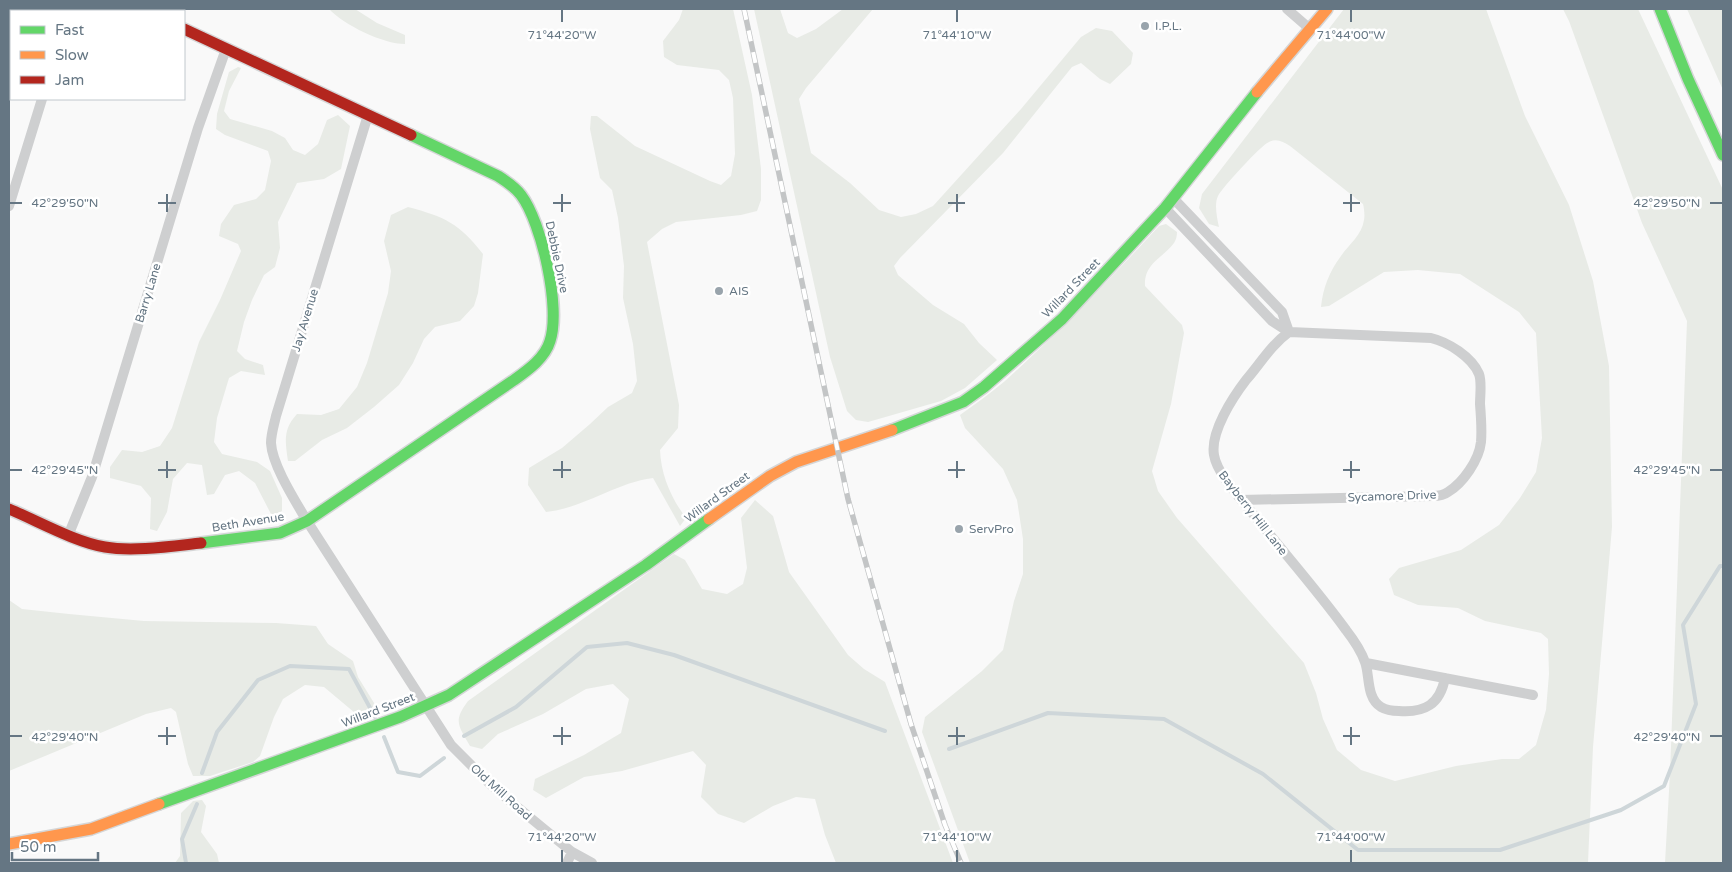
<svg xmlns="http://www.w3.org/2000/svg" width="1732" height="872" viewBox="0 0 1732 872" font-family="'Varela Round',sans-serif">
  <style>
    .green { fill: #e8ebe6 }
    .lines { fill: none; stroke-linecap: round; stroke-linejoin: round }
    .stream { stroke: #ced6d9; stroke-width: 4 }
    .fast-casing { stroke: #d5d6d7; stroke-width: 14 }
    .slow-casing { stroke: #d5d6d7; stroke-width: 14 }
    .jam-casing { stroke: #d5d6d7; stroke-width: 14 }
    .street { stroke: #cecfd0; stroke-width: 10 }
    .fast { stroke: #63d668; stroke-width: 11 }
    .slow { stroke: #ff974d; stroke-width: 11 }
    .jam { stroke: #b3261e; stroke-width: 11 }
    .rail-casing { stroke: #c3c5c6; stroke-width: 5.5 }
    .rail { stroke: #fff; stroke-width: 4; stroke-dasharray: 11; stroke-linecap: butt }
    .ticks { fill: none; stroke: #657683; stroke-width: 2 }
    .poi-dot { fill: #99a4ac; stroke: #fff; stroke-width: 2 }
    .labels { text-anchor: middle; stroke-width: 5; stroke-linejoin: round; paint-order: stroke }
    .poi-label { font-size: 12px; fill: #657683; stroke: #fff; text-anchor: start }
    .street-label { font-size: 12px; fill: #657683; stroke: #fff }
    .ticks-label { font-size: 12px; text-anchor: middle; fill: #657683; stroke: #fff; stroke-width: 5; stroke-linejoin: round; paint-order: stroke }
  </style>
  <rect width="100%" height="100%" fill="#f9f9f9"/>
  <path class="green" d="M 329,9 L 355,9 L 377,23 L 405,35 L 405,44 C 383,44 344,25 329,9 Z
    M 683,9 L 733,9 L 752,95 L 761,169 L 761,200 L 757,211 L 741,215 L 676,222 L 662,229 L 647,242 L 679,405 L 678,428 L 660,450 C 661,475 671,498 686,518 L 680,526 L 653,478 C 615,483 584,508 546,512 L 528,485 L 529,468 L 562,448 L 590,424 L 608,407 L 632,393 L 637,381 L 633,344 L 623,298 L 624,266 L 618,218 L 612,190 L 600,178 L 590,129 L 591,116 L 597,116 L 635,146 L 710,181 L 721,185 L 731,176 L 735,154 L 733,98 L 729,80 L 719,70 L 677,65 L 664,57 L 663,41 L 679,20 Z
    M 754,9 L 780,9 L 788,33 L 797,38 L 816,29 L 843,9 L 873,9 L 806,88 L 799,99 L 811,153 L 850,183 L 879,210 L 901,217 L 916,214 L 933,206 L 1021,109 L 1081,37 L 1096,28 L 1112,31 L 1133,53 L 1131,64 L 1110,84 L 1100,79 L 1081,63 L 1072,67 L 1003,153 L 900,258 L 894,266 L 898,275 L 933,305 L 964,324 L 979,343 L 997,360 L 965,388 L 941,401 L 868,422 L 856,420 L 847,411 L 830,357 Z
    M 1344,9 L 1486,9 L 1525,116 L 1569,205 L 1593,281 L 1609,366 L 1612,527 L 1593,747 L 1588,863 L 970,863 L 922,732 L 925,717 L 982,671 L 1003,650 L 1014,601 L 1023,574 L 1023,539 L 1017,500 L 1003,469 L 965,428 L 960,415 C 975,404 991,393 1005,381 C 1059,332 1110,279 1159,226 L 1166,224 L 1177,232 C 1177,236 1176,240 1174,243 C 1162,259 1144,263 1145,286 L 1182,325 L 1184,333 L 1171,404 L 1152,471 L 1158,491 L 1177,518 L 1304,663 L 1316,693 L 1323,719 L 1337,750 L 1361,770 L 1395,781 L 1456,766 L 1502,759 L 1519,759 L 1536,745 L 1546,710 L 1549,674 L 1548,639 L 1541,633 L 1485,621 L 1458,608 L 1418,605 L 1394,595 L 1389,579 L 1399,568 L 1461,550 L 1499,525 L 1520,498 L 1536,472 L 1542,438 L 1536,333 L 1519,312 L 1460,274 L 1418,270 L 1384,272 L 1329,306 L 1321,307 C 1323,288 1329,272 1341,256 C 1349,244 1362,235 1364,220 C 1365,215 1364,208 1363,204 L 1290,146 C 1283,142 1277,138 1269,142 C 1261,145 1222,188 1218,196 C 1214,204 1217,218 1219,227 L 1209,224 L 1199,208 L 1202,194 Z
    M 1563,9 L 1638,9 L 1723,190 L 1723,863 L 1665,863 L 1670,773 L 1687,321 L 1642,223 L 1569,21 Z
    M 1687,9 L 1723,9 L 1723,90 Z
    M 238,67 L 241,68 L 229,91 L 224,111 L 230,119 L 272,131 L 285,138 L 293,150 L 305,155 L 318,144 L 327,120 L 338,115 L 350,126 L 341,169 L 324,179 L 297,183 L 278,222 L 280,248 L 275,267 L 264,275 L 252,300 L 244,322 L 237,351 L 245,359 L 263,365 L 265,375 L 241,371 L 229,378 L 217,418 L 214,442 L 222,454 L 257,462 L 270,471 L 282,498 L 282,511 L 272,516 L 255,483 L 239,471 L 225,475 L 214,494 L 207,495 L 202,465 L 187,463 L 173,479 L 167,512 L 157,531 L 150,529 L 151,498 L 141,486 L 110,478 L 110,467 L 122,450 L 142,452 L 160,446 L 172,428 L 199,342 L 220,300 L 241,251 L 238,244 L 219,236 L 221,224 L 234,205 L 256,199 L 265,190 L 271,161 L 268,151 L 225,135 L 216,129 L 217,114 L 229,72 Z
    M 408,207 C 445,217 459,223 483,254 L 478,293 L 474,306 L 460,321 L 435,327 L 424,339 L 413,363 L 399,385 L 374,407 L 347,428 L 322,440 L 295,461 L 288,461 C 285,441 283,429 297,414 L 321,415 L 339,409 L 357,387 L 367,363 L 388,293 L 391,271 L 384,241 L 391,215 Z
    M 755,500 L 773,516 L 789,572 L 848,655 L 864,669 L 885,682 L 953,863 L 836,863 L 825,835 L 815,799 L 796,797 L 773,806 L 744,823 L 718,814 L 701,797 L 706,765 L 693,751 L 622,771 L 584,777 L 546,798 L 533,790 L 535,779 L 584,755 L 621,733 L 629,699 L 613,684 L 586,689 L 543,714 L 498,734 L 482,749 L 470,746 C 458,725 453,721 468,701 L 674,554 L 685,560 L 702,589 L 727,594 L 743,584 L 747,568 L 741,518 Z
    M 9,600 L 22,609 L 69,614 L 144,621 L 276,623 L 316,626 L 328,644 L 353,661 L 358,677 L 379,711 L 375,717 L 361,718 L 324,687 L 305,685 L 283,699 L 274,717 L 260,756 L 253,762 L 210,776 L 193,776 L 188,764 L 176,712 L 171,708 L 146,714 L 9,771 Z
    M 202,800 L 206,806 L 201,832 L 217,854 L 219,863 L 175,863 L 180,856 L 181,813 L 193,801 Z"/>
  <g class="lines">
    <path class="stream" d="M 464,736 L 516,707 L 587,647 L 627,643 L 674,655 L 885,731
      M 384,737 L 398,772 L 420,776 L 444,758
      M 949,749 L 1048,713 L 1164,719 L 1263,774 L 1358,850 L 1500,850 L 1621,810 L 1664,786 L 1696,704 L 1683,625 L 1720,566 L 1723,566
      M 202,773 L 217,732 L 258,680 L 290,666 L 349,669 L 375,717
      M 186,863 L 182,839 L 197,804"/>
    <g class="fast-casing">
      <path id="fast" d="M 1660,9 L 1688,79 L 1723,155
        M 892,430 L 963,402 L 984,387 L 1062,319 L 1165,208 L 1257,92
        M 201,543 L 280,533 L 307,521 L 514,380 C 528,370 545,358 550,341 C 561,308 542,223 521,195 C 515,187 506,181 498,176 L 411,135
        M 159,804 L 400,717 L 449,695 L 646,565 L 709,519"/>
    </g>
    <g class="slow-casing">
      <path id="slow" d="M 1257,92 L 1327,9
        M 709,519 L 770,476 L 796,462 L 892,430
        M 9,844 L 91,829 L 159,804"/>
    </g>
    <g class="jam-casing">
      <path id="jam" d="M 184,29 L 411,135
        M 9,509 C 38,521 75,542 105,547 C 133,552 173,546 201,543"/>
    </g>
    <path class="street" d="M 135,9 L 142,11
      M 1287,9 L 1310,29
      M 86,11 L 91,9
      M 368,115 L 276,416 C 274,425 271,434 271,443 C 272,465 296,502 307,521 L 451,745 L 490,784 L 516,806 L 572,852 L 592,863
      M 1173,198 L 1282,312 L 1289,332
      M 9,206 L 42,99
      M 1165,208 L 1272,321 L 1289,332 L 1431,338 C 1448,342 1472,357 1479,374 C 1482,382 1480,395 1480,404 C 1481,416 1482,430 1481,442 C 1479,460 1463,483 1448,492 C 1444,495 1438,496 1433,496 L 1241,500
      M 1289,332 C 1271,345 1260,364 1246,380 C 1233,397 1210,432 1214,455 C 1217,474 1241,499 1253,514 C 1284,553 1317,590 1346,630 C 1353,639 1361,651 1365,662 C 1370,675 1366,698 1381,707 C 1386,710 1393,711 1399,711 C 1425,713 1440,704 1445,678
      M 68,536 L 92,477 L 198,128 L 226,49
      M 1366,663 L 1533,695
      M 567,863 L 572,852"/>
    <use href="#fast" class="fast"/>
    <use href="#slow" class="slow"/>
    <use href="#jam" class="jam"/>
    <g class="rail-casing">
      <path id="rail" d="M 744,9 L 848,499 L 911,724 L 945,825 L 961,863"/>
    </g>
    <use href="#rail" class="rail"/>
  </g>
  <path class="ticks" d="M 562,10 L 562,22M 957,10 L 957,22M 1351,10 L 1351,22M 167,194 L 167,212M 562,194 L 562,212M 957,194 L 957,212M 1351,194 L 1351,212M 10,203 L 22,203M 158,203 L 176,203M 553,203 L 571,203M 948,203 L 965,203M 1343,203 L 1360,203M 1710,203 L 1722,203M 167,461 L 167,478M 562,461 L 562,478M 957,461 L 957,478M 1351,461 L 1351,478M 10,470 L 22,470M 158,470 L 176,470M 553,470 L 571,470M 948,470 L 965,470M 1343,470 L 1360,470M 1710,470 L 1722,470M 167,727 L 167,745M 562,727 L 562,745M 957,727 L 957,745M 1351,727 L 1351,745M 10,736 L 22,736M 158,736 L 176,736M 553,736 L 571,736M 948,736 L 965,736M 1343,736 L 1360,736M 1710,736 L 1722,736M 562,850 L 562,862M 957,850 L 957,862M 1351,850 L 1351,862"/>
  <g class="poi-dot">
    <circle cx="1145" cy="26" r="5"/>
    <circle cx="719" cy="291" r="5"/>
    <circle cx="959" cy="529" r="5"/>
  </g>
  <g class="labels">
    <g class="poi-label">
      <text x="1155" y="30">I.P.L.</text>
      <text x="729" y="295">AIS</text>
      <text x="969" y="533">ServPro</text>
    </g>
    <g class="street-label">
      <text transform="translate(557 257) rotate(78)" y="4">Debbie Drive</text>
      <text transform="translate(1071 288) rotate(-46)" y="4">Willard Street</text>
      <text transform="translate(148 293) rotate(-73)" y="4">Barry Lane</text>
      <text transform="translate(305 320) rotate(-73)" y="4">Jay Avenue</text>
      <text transform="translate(1392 496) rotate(-2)" y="4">Sycamore Drive</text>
      <text transform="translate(717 497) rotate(-36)" y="4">Willard Street</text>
      <text transform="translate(1253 513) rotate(52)" y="4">Bayberry Hill Lane</text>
      <text transform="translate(248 522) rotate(-9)" y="4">Beth Avenue</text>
      <text transform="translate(378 710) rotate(-21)" y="4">Willard Street</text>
      <text transform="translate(501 792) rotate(42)" y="4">Old Mill Road</text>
    </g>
  </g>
  <g class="ticks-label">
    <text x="562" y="39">71°44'20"W</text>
    <text x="957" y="39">71°44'10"W</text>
    <text x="1351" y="39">71°44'00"W</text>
    <text x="65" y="207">42°29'50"N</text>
    <text x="1667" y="207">42°29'50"N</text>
    <text x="65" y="474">42°29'45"N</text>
    <text x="1667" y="474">42°29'45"N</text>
    <text x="65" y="741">42°29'40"N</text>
    <text x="1667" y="741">42°29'40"N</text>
    <text x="562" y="841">71°44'20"W</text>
    <text x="957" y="841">71°44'10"W</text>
    <text x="1351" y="841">71°44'00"W</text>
  </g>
  <rect width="1732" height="872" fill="none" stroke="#657683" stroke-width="20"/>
  <rect x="10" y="10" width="175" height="90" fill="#ffffff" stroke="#c1c8cd"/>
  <rect x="20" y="26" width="25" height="8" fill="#63d668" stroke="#c1c8cd"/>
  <text x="55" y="35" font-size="15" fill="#657683">Fast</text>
  <rect x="20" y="51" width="25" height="8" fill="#ff974d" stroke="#c1c8cd"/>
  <text x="55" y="60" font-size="15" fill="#657683">Slow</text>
  <rect x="20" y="76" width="25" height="8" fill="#b3261e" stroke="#c1c8cd"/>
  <text x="55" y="85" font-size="15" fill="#657683">Jam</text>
  <path d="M12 852v8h86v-8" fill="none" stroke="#657683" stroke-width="2.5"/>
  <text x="20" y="852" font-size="15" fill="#657683" stroke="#ffffff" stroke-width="4" paint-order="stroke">50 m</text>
</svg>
